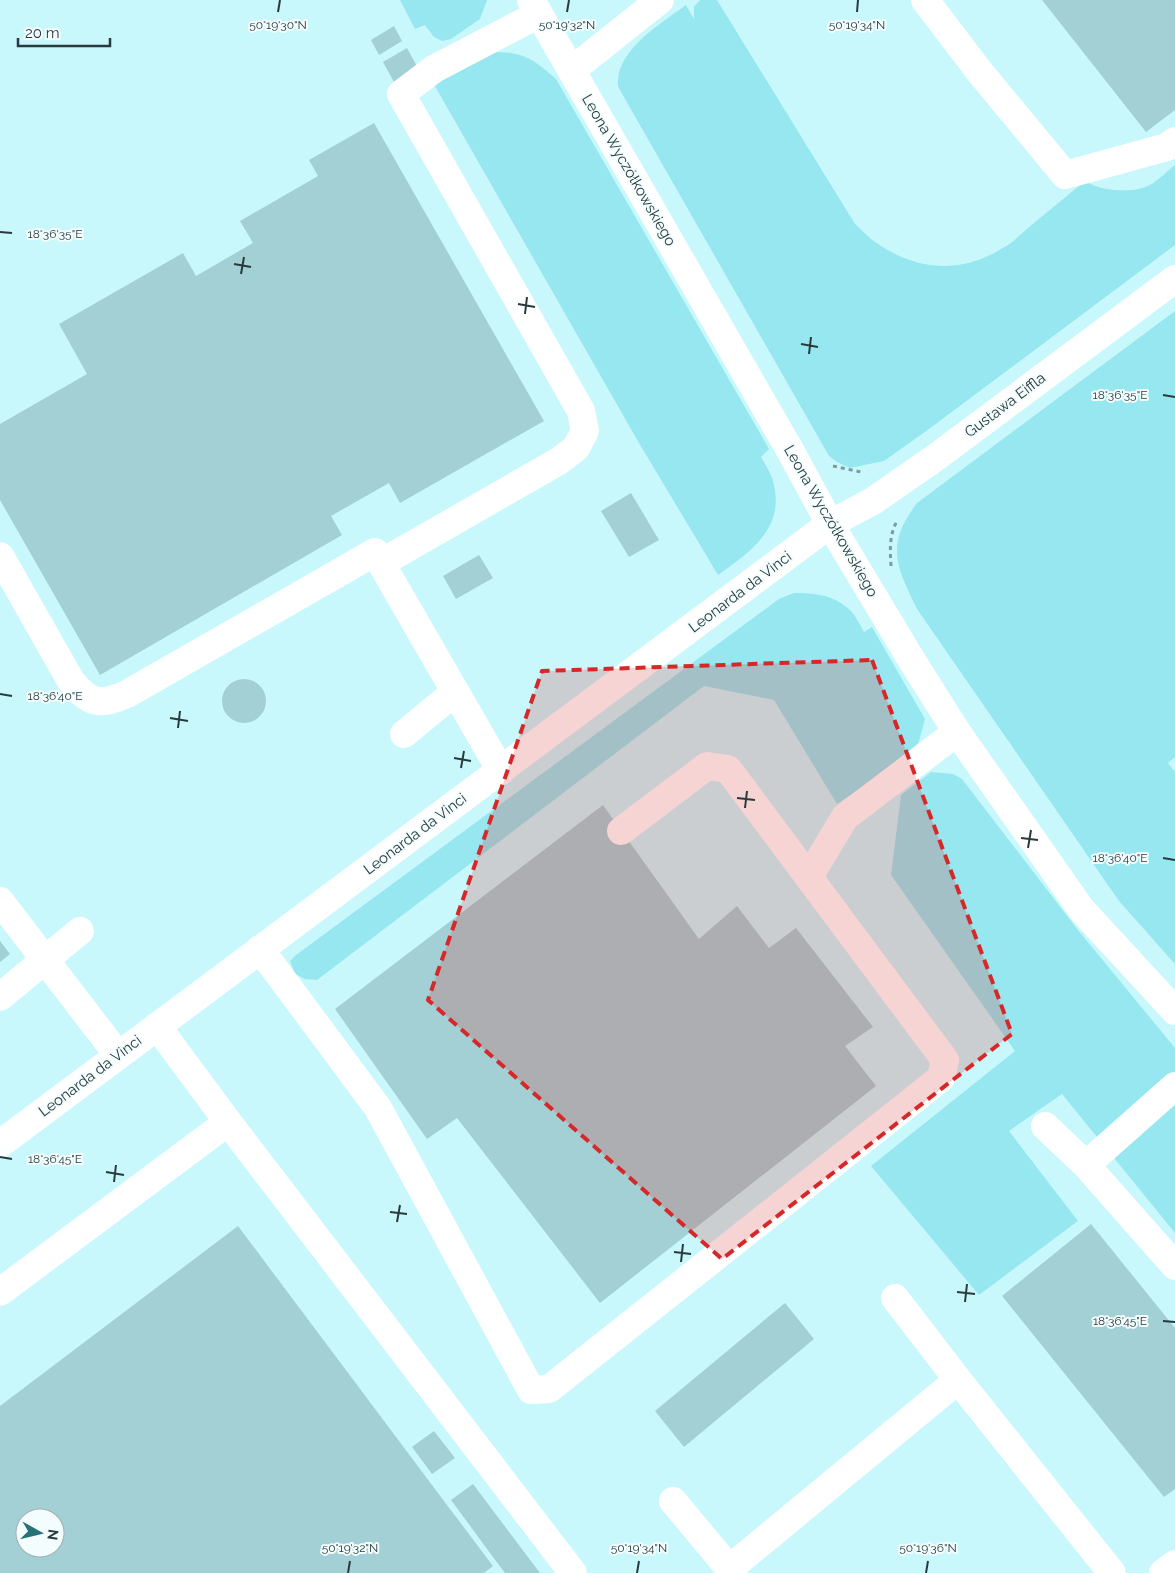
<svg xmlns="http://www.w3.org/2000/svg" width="1175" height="1573" viewBox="0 0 1175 1573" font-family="Raleway,sans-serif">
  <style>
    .green { fill: #96e7ef }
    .building { fill: #a2d0d4; fill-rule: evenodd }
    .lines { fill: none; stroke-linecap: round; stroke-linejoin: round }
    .path { stroke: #7b9b9e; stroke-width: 3; stroke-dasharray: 4 4; stroke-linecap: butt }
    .minor { stroke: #fff; stroke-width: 28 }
    .marked { fill: #d62828; fill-opacity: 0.2; stroke: #d62828; stroke-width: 4; stroke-dasharray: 10 6; stroke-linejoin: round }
    .ticks { fill: none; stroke: #283a3c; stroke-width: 2 }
    .labels { text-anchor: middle; stroke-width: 4; stroke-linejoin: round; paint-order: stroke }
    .street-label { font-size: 15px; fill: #283a3c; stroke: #f4fdfe }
    .ticks-label { font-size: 12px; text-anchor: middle; fill: #283a3c; stroke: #f4fdfe; stroke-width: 4; stroke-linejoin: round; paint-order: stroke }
  </style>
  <rect width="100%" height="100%" fill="#c9f8fc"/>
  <path class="green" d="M 400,0 L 487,0 L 480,19 L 451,39 L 442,41 L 434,37 L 425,25 L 415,29 Z
    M 700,0 L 717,0 L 855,224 C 862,230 868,237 875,242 C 915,270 959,275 1001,249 C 1011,244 1020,235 1028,228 C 1047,212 1066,197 1085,181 C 1100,191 1133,194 1150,185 C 1159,180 1167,171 1175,165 L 1175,245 L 929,429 L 884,461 L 850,468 L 837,462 L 829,456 L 621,92 C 619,89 617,84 618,81 C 619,48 662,23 686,5 L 694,19 L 694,7 Z
    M 489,52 C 523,52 531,57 556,79 L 769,449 L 761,457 C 765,464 771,473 773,481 C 786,528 751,551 718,575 L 639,443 L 432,81 Z
    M 1175,311 L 1175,757 L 1168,763 L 1175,772 L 1175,964 L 1119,901 L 917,609 C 896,565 885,546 917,503 Z
    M 794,593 C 814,593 836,595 851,611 C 856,617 860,625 864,632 L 872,627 L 925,719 L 919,741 L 914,752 L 837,804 L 774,700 L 704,686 L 317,980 L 305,979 L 295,974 L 290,961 L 296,955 L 779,599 Z
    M 931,772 L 953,774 L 962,779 L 1078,930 L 1175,1048 L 1175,1233 L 1062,1094 L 1009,1131 L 1078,1221 L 979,1295 L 871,1166 L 1015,1051 L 891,875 L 901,795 Z"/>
  <path class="building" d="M 1042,0 L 1175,0 L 1175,110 L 1146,132 Z
    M 394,26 L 402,41 L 379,55 L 371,40 Z
    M 407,48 L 418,68 L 394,82 L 383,62 Z
    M 374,123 L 544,421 L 400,503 L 389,483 L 331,516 L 342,535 L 100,675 L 0,500 L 0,424 L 87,374 L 59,324 L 183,253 L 196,276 L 253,243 L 240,221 L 318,176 L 309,160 Z
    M 631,493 L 659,540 L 629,557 L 601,511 Z
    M 479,555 L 493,578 L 456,599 L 443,576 Z
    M222 701a22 22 0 1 1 44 0a22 22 0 1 1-44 0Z
    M 603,805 L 699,939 L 737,906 L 769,948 L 796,928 L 873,1027 L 845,1046 L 876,1086 L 600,1303 L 457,1118 L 427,1139 L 335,1009 Z
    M 0,941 L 10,954 L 0,962 Z
    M 1091,1224 L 1175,1328 L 1175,1489 L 1164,1497 L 1002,1296 Z
    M 238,1226 L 447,1505 L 493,1566 L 484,1573 L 0,1573 L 0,1406 ZM 25,1518 L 55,1518 L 55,1548 L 25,1548 Z
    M 785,1303 L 814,1339 L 684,1447 L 655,1411 Z
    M 434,1431 L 455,1458 L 432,1474 L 412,1447 Z
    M 473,1484 L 540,1573 L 505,1573 L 493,1557 L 451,1500 Z"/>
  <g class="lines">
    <path class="path" d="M 833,466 L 861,472
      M 891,566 C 890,550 889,536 897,521"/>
    <path class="minor" d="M 531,0 L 791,452 L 830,524 L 911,659 L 957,732 L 1081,909 L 1175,1011
      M 925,0 L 979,71 L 1065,175 L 1167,147 L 1175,141
      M 572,70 L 660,0
      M 0,556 L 71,681 C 90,704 99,706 127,694 L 375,552 L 381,563 L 559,461 L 576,448 L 585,431 L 581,411 L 401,94 L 434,69 L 539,14
      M 381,563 L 501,771
      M 404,734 L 455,692
      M 809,877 L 845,817 L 957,732
      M 0,901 L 118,1055
      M 260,949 L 378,1108 L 531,1390 L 549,1389 L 941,1078 L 945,1060 L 728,769 L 707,766 L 621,831
      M 0,997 L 80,931
      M 157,1026 L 228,1122 L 573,1573
      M 1045,1126 L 1086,1165 L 1175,1266
      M 0,1144 L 830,524 L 873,501 L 935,458 L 1175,279
      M 1086,1165 L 1175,1086
      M 0,1292 L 228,1122
      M 895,1298 L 958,1380 L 1112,1573
      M 673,1501 L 733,1573
      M 729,1569 L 958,1380
      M 1163,1573 L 1175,1564"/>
  </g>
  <path class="marked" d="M 872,660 L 1012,1034 L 722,1259 L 428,1000 L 542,671 Z"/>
  <path class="ticks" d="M 278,12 L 280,0M 567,12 L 569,0M 857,12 L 858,0M 0,232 L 12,233M 234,264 L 251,267M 241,274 L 244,257M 518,304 L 535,307M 525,314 L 527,297M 801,344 L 818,347M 809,354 L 811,337M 1163,395 L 1175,397M 0,694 L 12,696M 170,718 L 188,721M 178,728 L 180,711M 454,758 L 471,761M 461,768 L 464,751M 737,798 L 755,800M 745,808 L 747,791M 1021,838 L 1038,840M 1028,848 L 1031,830M 1163,858 L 1175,860M 0,1157 L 12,1159M 106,1172 L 124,1175M 114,1182 L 116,1165M 390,1212 L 407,1214M 397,1222 L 400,1205M 674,1252 L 691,1254M 681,1262 L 683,1244M 957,1292 L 975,1294M 965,1302 L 967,1284M 1163,1321 L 1175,1322M 348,1573 L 350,1561M 637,1573 L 639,1561M 926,1573 L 928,1561"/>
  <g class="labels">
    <g class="street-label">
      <text transform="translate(629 170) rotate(60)" y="5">Leona Wyczółkowskiego</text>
      <text transform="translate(1005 405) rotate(-37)" y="5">Gustawa Eiffla</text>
      <text transform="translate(831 521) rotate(60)" y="5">Leona Wyczółkowskiego</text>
      <text transform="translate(740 592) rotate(-37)" y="5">Leonarda da Vinci</text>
      <text transform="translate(415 834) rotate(-37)" y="5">Leonarda da Vinci</text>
      <text transform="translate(90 1076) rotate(-37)" y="5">Leonarda da Vinci</text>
    </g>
  </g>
  <g class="ticks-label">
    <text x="278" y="29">50°19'30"N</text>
    <text x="567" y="29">50°19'32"N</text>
    <text x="857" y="29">50°19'34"N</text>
    <text x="55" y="238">18°36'35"E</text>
    <text x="1120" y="399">18°36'35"E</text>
    <text x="55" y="700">18°36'40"E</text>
    <text x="1120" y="862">18°36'40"E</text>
    <text x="55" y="1163">18°36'45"E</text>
    <text x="1120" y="1325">18°36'45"E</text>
    <text x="350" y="1552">50°19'32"N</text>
    <text x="639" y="1552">50°19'34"N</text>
    <text x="928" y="1552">50°19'36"N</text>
  </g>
  <g transform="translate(40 1533) rotate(98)"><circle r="24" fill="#f4fdfe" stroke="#a2afb0"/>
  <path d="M0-4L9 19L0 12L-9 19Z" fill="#277178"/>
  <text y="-8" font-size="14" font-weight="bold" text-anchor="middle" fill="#283a3c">N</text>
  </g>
  <path d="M18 38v8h92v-8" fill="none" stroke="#283a3c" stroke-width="2.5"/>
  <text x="25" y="38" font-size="15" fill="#283a3c" stroke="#f4fdfe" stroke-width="4" paint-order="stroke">20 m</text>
</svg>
